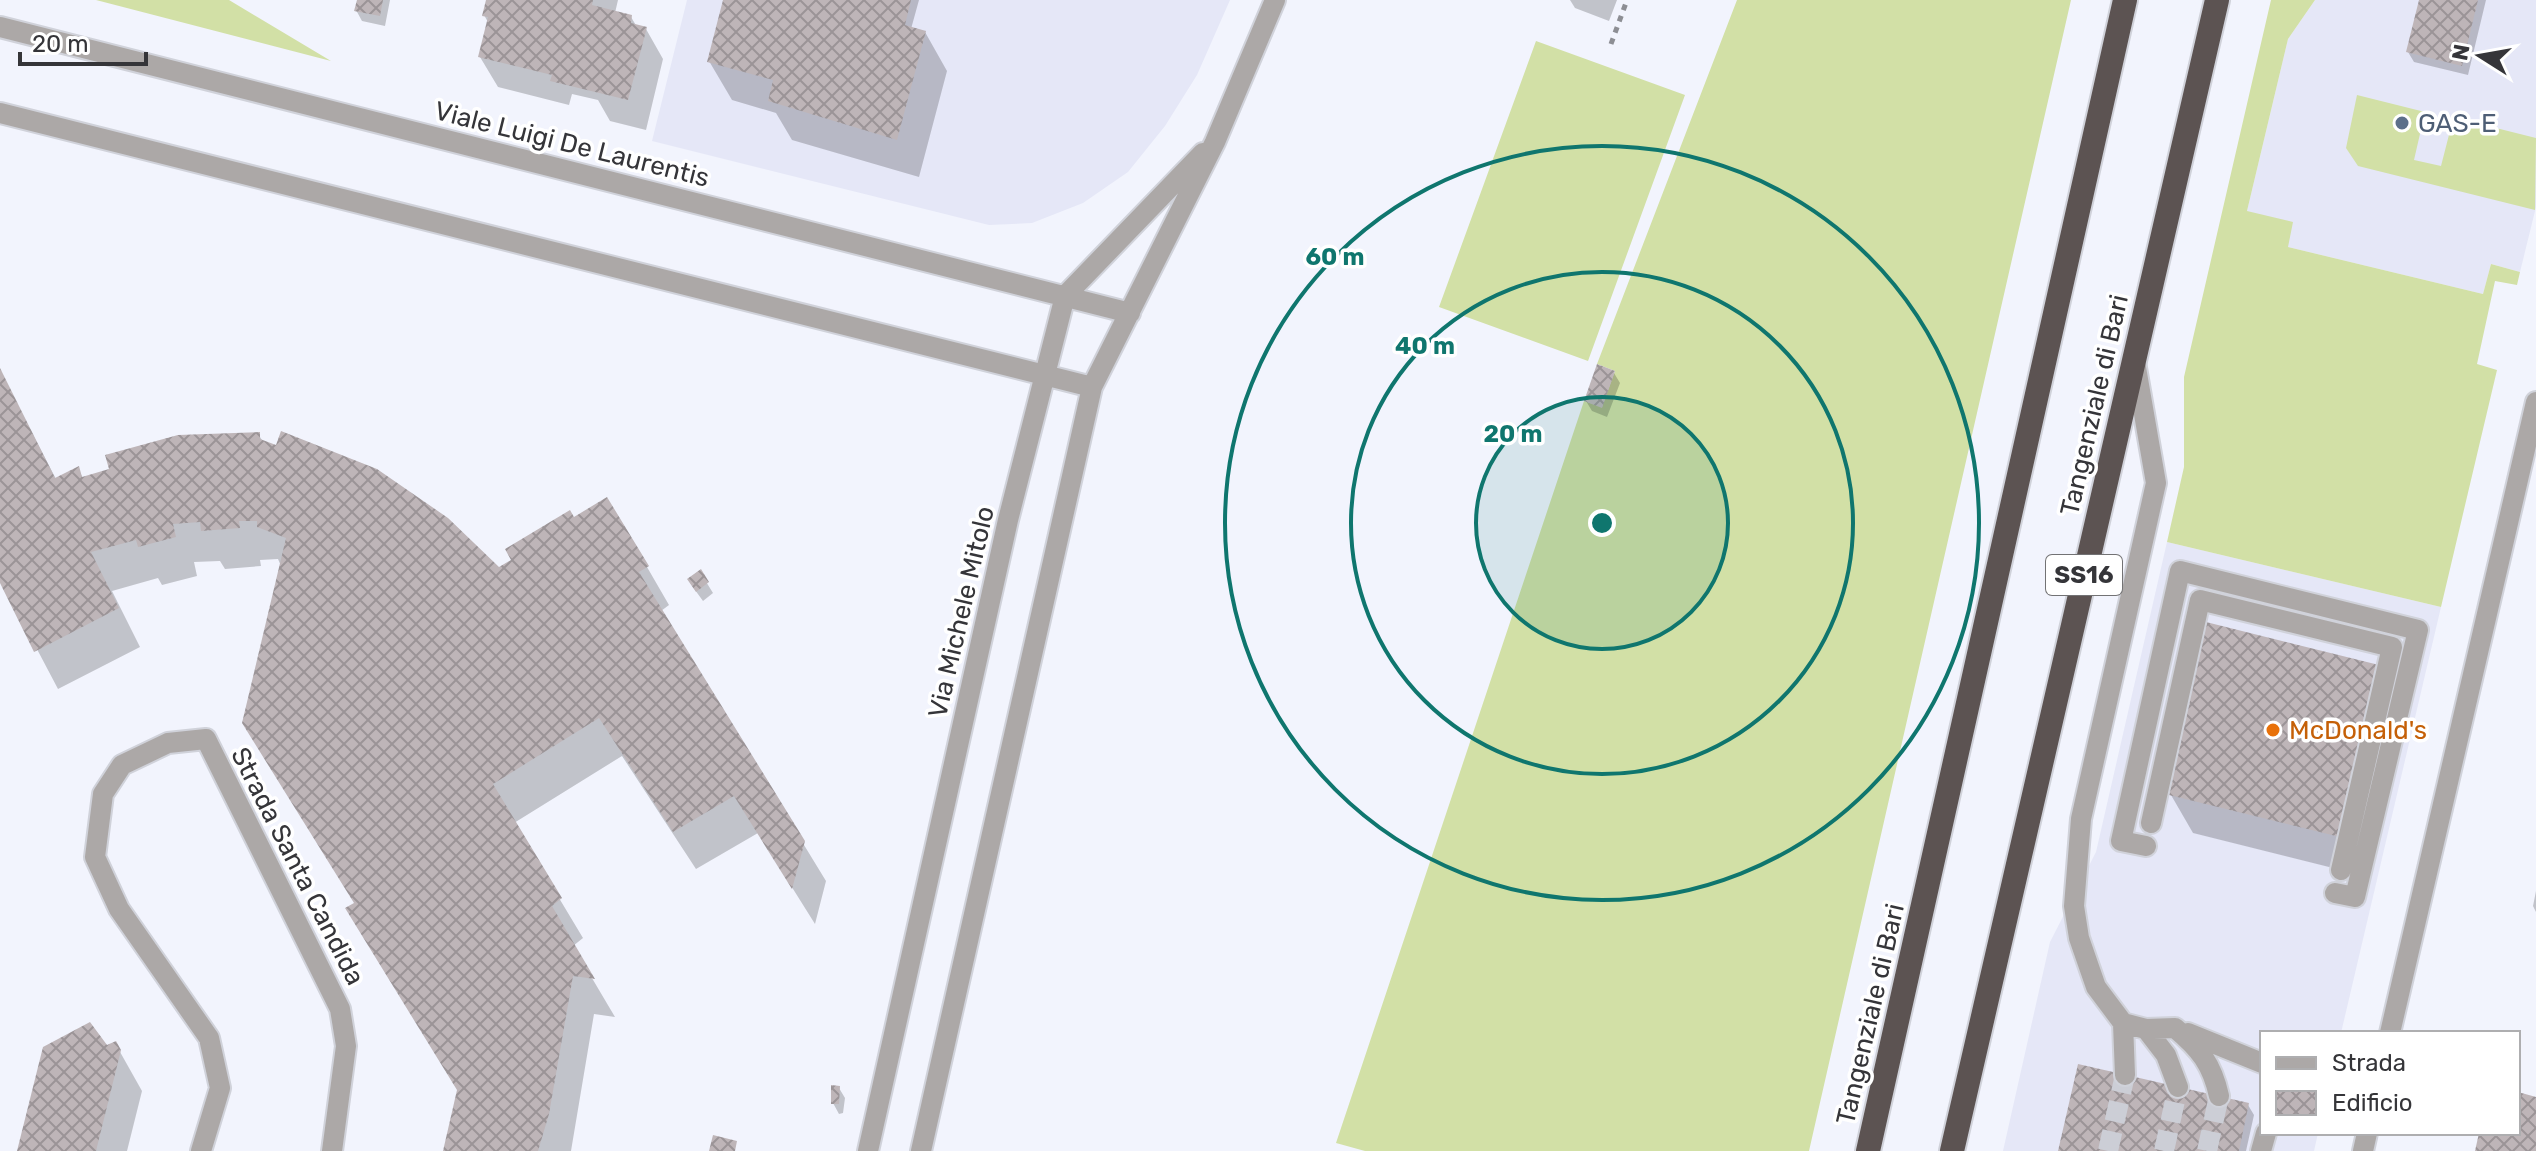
<svg xmlns="http://www.w3.org/2000/svg" width="2536" height="1151" viewBox="0 0 2536 1151" font-family="Rubik,sans-serif">
  <style>
    .built { fill: #e5e7f7 }
    .grass { fill: #d2e0a6 }
    .shadow { fill: #0003 }
    .building { fill: url(#building-cross-hatch) }
    .lines { fill: none; stroke-linecap: round; stroke-linejoin: round }
    .minor-tunnel { stroke: #ccced6; stroke-width: 20; stroke-dasharray: 20 10; stroke-linecap: butt }
    .minor-casing { stroke: #d0d2da; stroke-width: 24 }
    .highway-casing { stroke: #d0d2da; stroke-width: 28 }
    .path { stroke: #8d8e94; stroke-width: 5; stroke-dasharray: 6 6; stroke-linecap: butt }
    .minor { stroke: #aca8a7; stroke-width: 20 }
    .highway { stroke: #5c5352; stroke-width: 24 }
    .ring { fill: none; stroke: #0f766e; stroke-width: 4 }
    .service-dot { fill: #5c6f8a; stroke: #fff; stroke-width: 3 }
    .food-dot { fill: #e8710a; stroke: #fff; stroke-width: 3 }
    .labels { text-anchor: middle; stroke-width: 7; stroke-linejoin: round; paint-order: stroke }
    .shield { fill: #fff; stroke: #727274; stroke-width: 2 }
    .shield-label { font-size: 24px; font-weight: bold; fill: #353539 }
    .service-label { font-size: 26px; fill: #4e5e75; stroke: #fff; text-anchor: start }
    .street-label { font-size: 26px; fill: #353539; stroke: #fff }
    .food-label { font-size: 26px; fill: #c56008; stroke: #fff; text-anchor: start }
    .centre { fill: #0f766e; stroke: #fff; stroke-width: 4 }
    .ring-label { font-size: 24px; text-anchor: middle; font-weight: bold; fill: #0f766e; stroke: #fff; stroke-width: 7; stroke-linejoin: round; paint-order: stroke }
  </style>
  <defs>
    <pattern id="building-cross-hatch" width="8" height="8" patternUnits="userSpaceOnUse" patternTransform="scale(2)"><rect width="8" height="8" fill="#beb5b8"/><path d="M0 0l8 8M0 8l8-8" fill="none" stroke="#9b9497"/></pattern>
  </defs>
  <rect width="100%" height="100%" fill="#f2f4fd"/>
  <path class="built" d="M 687,0 L 1230,0 L 1197,75 L 1165,126 L 1128,172 L 1083,203 L 1032,223 L 989,225 L 652,141 Z
    M 2315,0 L 2536,0 L 2536,207 L 2520,272 L 2491,264 L 2483,294 L 2288,247 L 2247,211 L 2288,39 Z
    M 2167,542 L 2441,607 L 2341,1033 L 2262,1033 L 2262,1133 L 2318,1133 L 2314,1151 L 2003,1151 L 2050,942 L 2096,852 Z"/>
  <path class="grass" d="M 96,0 L 229,0 L 331,61 Z
    M 1737,0 L 2071,0 L 1809,1151 L 1365,1151 L 1336,1143 L 1584,401 L 1602,407 L 1615,371 L 1597,364 Z
    M 2271,0 L 2315,0 L 2288,39 L 2247,211 L 2293,222 L 2288,247 L 2483,294 L 2491,264 L 2520,272 L 2517,285 L 2495,281 L 2477,364 L 2497,370 L 2441,607 L 2167,542 L 2184,467 L 2184,377 Z
    M 1536,41 L 1685,95 L 1588,361 L 1439,307 Z
    M 2357,95 L 2425,112 L 2414,160 L 2441,166 L 2451,127 L 2467,130 L 2468,121 L 2536,138 L 2535,210 L 2358,166 L 2346,148 Z"/>
  <path class="shadow" d="M 359,0 L 390,0 L 385,26 L 362,21 L 356,10 Z
    M 488,0 L 618,0 L 615,13 L 631,17 L 637,27 L 646,29 L 663,59 L 646,130 L 610,121 L 598,100 L 572,94 L 569,105 L 498,87 L 480,57 L 489,24 L 484,15 Z
    M 725,0 L 919,0 L 911,29 L 925,32 L 947,71 L 919,177 L 792,140 L 776,113 L 732,100 L 709,61 Z
    M 1570,0 L 1617,0 L 1609,21 L 1575,8 Z
    M 2421,0 L 2486,0 L 2468,75 L 2414,62 L 2408,52 Z
    M 0,371 L 56,479 L 78,469 L 83,478 L 258,434 L 264,443 L 499,569 L 574,519 L 647,567 L 669,605 L 661,611 L 826,881 L 815,924 L 758,833 L 696,869 L 622,756 L 514,823 L 583,938 L 573,946 L 615,1017 L 594,1014 L 571,1151 L 445,1151 L 459,1092 L 356,904 L 281,566 L 278,559 L 260,560 L 261,566 L 225,569 L 220,561 L 194,562 L 197,576 L 162,585 L 158,578 L 112,591 L 140,647 L 58,689 L 0,579 Z
    M 1614,373 L 1620,383 L 1607,417 L 1592,411 L 1586,401 Z
    M 700,572 L 713,593 L 703,601 L 695,590 Z
    M 2377,666 L 2400,705 L 2361,875 L 2193,833 L 2171,795 Z
    M 2536,891 L 2536,912 L 2533,906 Z
    M 115,1043 L 142,1091 L 127,1151 L 19,1151 L 106,1048 Z
    M 839,1088 L 845,1098 L 843,1113 L 839,1114 L 833,1103 Z
    M 2248,1105 L 2254,1115 L 2246,1151 L 2060,1151 Z"/>
  <path class="building" d="M 357,0 L 383,0 L 380,16 L 354,11 Z
    M 486,0 L 593,0 L 592,5 L 632,15 L 631,23 L 647,27 L 628,100 L 550,81 L 552,75 L 478,57 L 488,17 L 482,16 Z
    M 723,0 L 911,0 L 905,25 L 926,31 L 897,140 L 768,101 L 773,80 L 707,62 Z
    M 2419,0 L 2478,0 L 2462,66 L 2406,52 Z
    M 1597,364 L 1615,371 L 1602,408 L 1584,401 Z
    M 0,368 L 55,478 L 79,466 L 82,477 L 109,469 L 105,455 L 178,435 L 260,432 L 260,439 L 276,445 L 281,431 L 377,469 L 448,518 L 499,567 L 511,560 L 505,549 L 570,510 L 574,517 L 607,497 L 649,566 L 639,572 L 805,841 L 792,889 L 734,796 L 673,832 L 599,718 L 493,784 L 562,898 L 552,906 L 595,979 L 573,976 L 549,1114 L 538,1151 L 443,1151 L 457,1090 L 345,908 L 354,903 L 242,723 L 286,538 L 257,527 L 257,521 L 239,521 L 240,528 L 201,531 L 200,522 L 173,524 L 176,537 L 138,547 L 136,540 L 91,552 L 119,608 L 34,652 L 0,583 Z
    M 701,569 L 709,582 L 696,592 L 687,579 Z
    M 2206,622 L 2379,665 L 2340,837 L 2169,795 Z
    M 90,1022 L 107,1045 L 116,1041 L 121,1050 L 96,1151 L 17,1151 L 43,1047 Z
    M 2078,1064 L 2249,1103 L 2239,1151 L 2058,1151 Z
    M 831,1085 L 840,1086 L 839,1104 L 831,1104 Z
    M 2518,1092 L 2536,1097 L 2536,1151 L 2475,1151 L 2479,1133 L 2518,1133 Z
    M 713,1135 L 737,1141 L 735,1151 L 709,1151 Z"/>
  <g class="lines">
    <path class="minor-tunnel" d="M 2108,1151 L 2125,1075
      M 2164,1151 L 2178,1087
      M 2207,1151 L 2219,1096"/>
    <g class="minor-casing">
      <path id="minor" d="M 0,27 L 1130,313
        M 0,113 L 1092,387
        M 2151,823 L 2200,600 L 2392,647 L 2341,870
        M 2146,846 L 2121,841 L 2180,571 L 2418,630 L 2355,897 L 2335,893
        M 2123,1023 L 2146,1029 L 2175,1028 C 2200,1049 2212,1064 2219,1096
        M 2146,1029 L 2166,1055 L 2178,1087
        M 2188,1033 L 2262,1063
        M 2390,1033 L 2536,402
        M 2125,1075 L 2123,1023 L 2096,987 L 2079,938 L 2074,906 L 2081,819 L 2156,483 L 2135,362
        M 201,1151 L 220,1088 L 209,1038 L 119,909 L 95,857 L 103,794 L 122,765 L 168,743 L 206,739 L 340,1009 L 346,1046 L 332,1151
        M 868,1151 L 1008,520 L 1065,296 L 1203,153
        M 921,1151 L 1092,387 L 1215,142 L 1275,0
        M 2261,1151 L 2266,1133
        M 2363,1151 L 2367,1133"/>
    </g>
    <g class="highway-casing">
      <path id="highway" d="M 1868,1151 L 2125,0
        M 1952,1151 L 2217,0"/>
    </g>
    <path class="path" d="M 1611,44 L 1627,0"/>
    <use href="#minor" class="minor"/>
    <use href="#highway" class="highway"/>
  </g>
  <circle cx="1602" cy="523" r="126" fill="#0f766e" fill-opacity=".12"/>
  <g class="ring">
    <circle cx="1602" cy="523" r="126"/>
    <circle cx="1602" cy="523" r="251"/>
    <circle cx="1602" cy="523" r="377"/>
  </g>
  <circle class="service-dot" cx="2402" cy="123" r="8"/>
  <circle class="food-dot" cx="2273" cy="730" r="8"/>
  <g class="labels">
    <rect class="shield" x="2046" y="555" width="76" height="40" rx="6"/>
    <g class="shield-label">
      <text x="2084" y="583">SS16</text>
    </g>
    <g class="service-label">
      <text x="2418" y="132">GAS-E</text>
    </g>
    <g class="street-label">
      <text transform="translate(572 144) rotate(14)" y="9">Viale Luigi De Laurentis</text>
      <text transform="translate(2094 405) rotate(-77)" y="9">Tangenziale di Bari</text>
      <text transform="translate(961 612) rotate(-77)" y="9">Via Michele Mitolo</text>
      <text transform="translate(298 866) rotate(63)" y="9">Strada Santa Candida</text>
      <text transform="translate(1870 1014) rotate(-77)" y="9">Tangenziale di Bari</text>
    </g>
    <g class="food-label">
      <text x="2289" y="739">McDonald's</text>
    </g>
  </g>
  <circle cx="1602" cy="523" r="12" class="centre"/>
  <g class="ring-label">
    <text x="1335" y="265">60 m</text>
    <text x="1425" y="354">40 m</text>
    <text x="1513" y="442">20 m</text>
  </g>
  <rect x="2260" y="1031" width="260" height="104" fill="#ffffff" stroke="#aeaeb0" stroke-width="2"/>
  <rect x="2276" y="1057" width="40" height="12" fill="#aca8a7" stroke="#aeaeb0" stroke-width="2"/>
  <text x="2332" y="1071" font-size="24" fill="#353539">Strada</text>
  <rect x="2276" y="1091" width="40" height="24" fill="url(#building-cross-hatch)" stroke="#aeaeb0" stroke-width="2"/>
  <text x="2332" y="1111" font-size="24" fill="#353539">Edificio</text>
  <g transform="translate(2480 56) rotate(281)" stroke="#ffffff" stroke-width="6" paint-order="stroke">
  <path d="M0-6L14 30L0 20L-14 30Z" fill="#353539"/>
  <text y="-12" font-size="22" font-weight="bold" text-anchor="middle" fill="#353539">N</text>
  </g>
  <path d="M20 52v12h126v-12" fill="none" stroke="#353539" stroke-width="4"/>
  <text x="32" y="52" font-size="24" fill="#353539" stroke="#ffffff" stroke-width="6" paint-order="stroke">20 m</text>
</svg>
